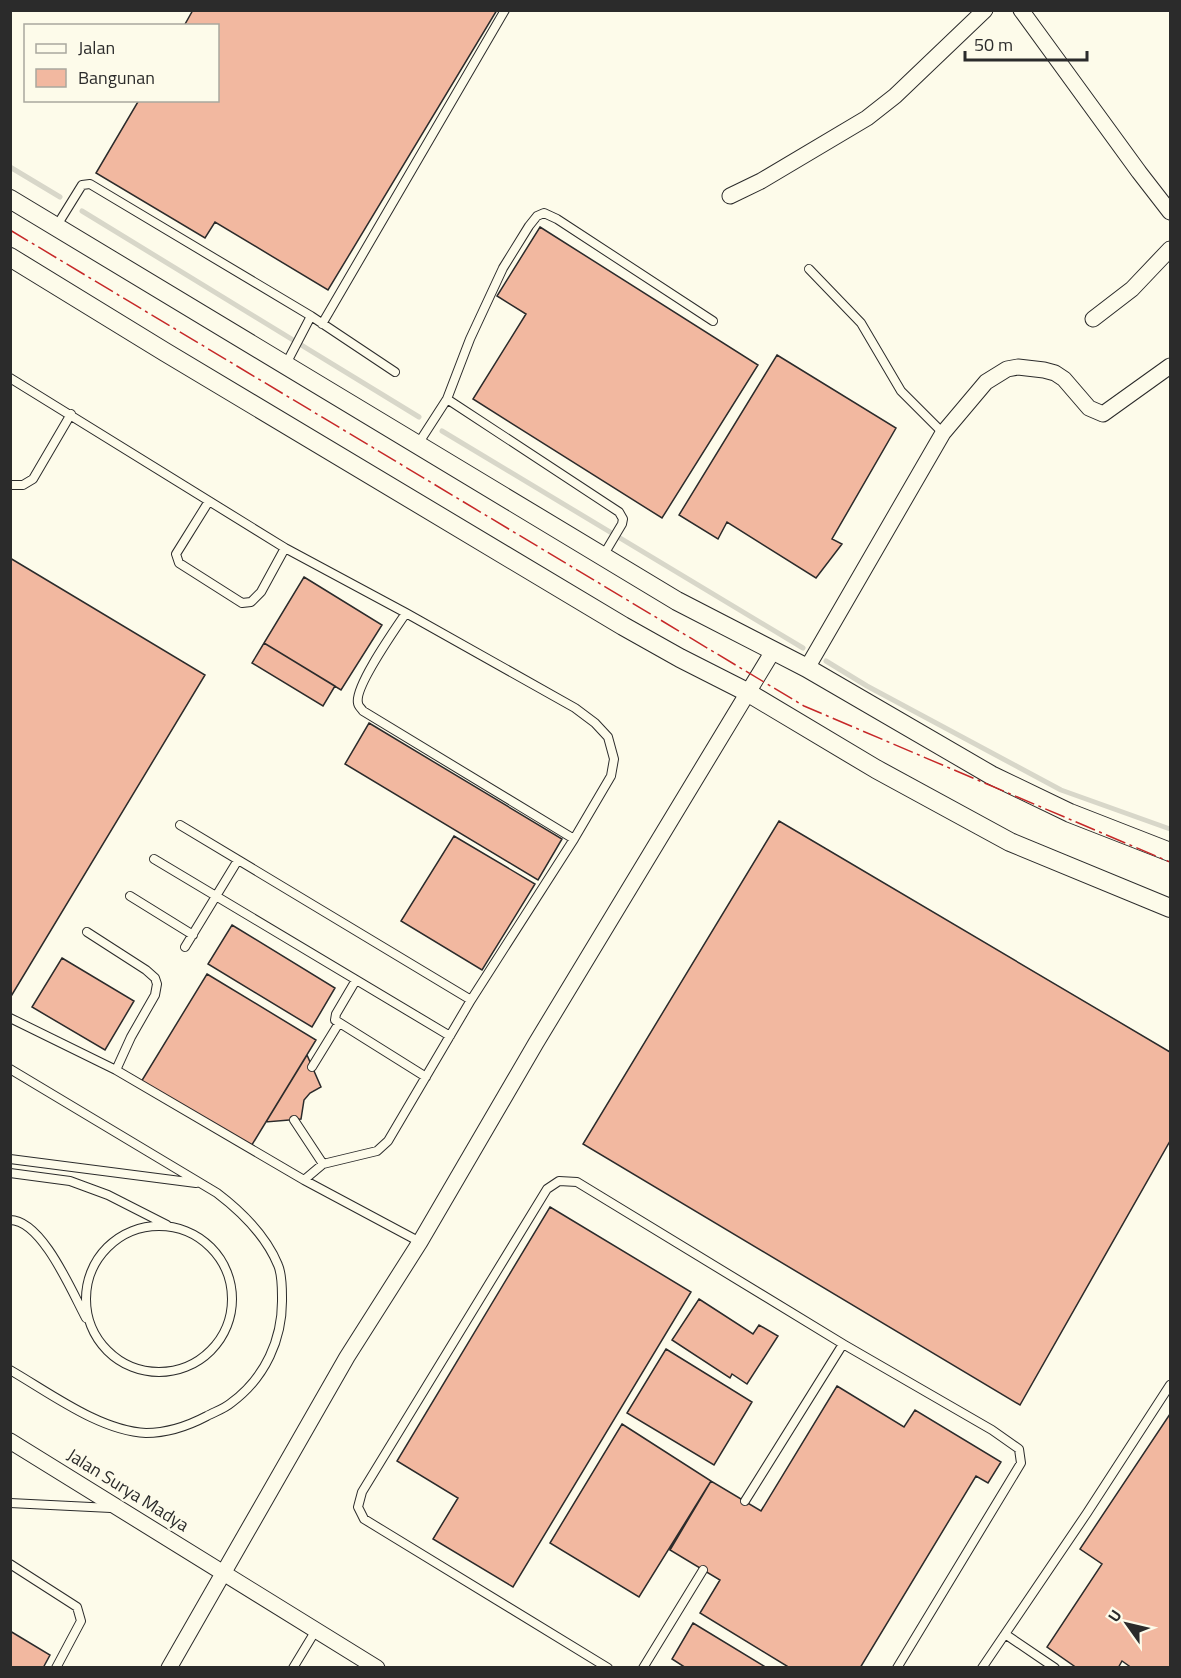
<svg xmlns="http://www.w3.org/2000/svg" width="1181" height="1678" viewBox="0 0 1181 1678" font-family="'Titillium Web',sans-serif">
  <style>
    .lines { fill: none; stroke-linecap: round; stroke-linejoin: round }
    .stream { stroke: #d8d7c9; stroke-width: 5 }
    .building { fill: #f2b8a0; stroke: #2b2b2b; stroke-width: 1.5 }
    .service-casing { stroke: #2b2b2b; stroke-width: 10 }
    .minor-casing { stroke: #2b2b2b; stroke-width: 17 }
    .tertiary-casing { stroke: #2b2b2b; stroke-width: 20 }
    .service { stroke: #fdfbea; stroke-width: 8 }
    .minor { stroke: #fdfbea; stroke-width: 15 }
    .tertiary { stroke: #fdfbea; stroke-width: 18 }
    .power { stroke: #c62828; stroke-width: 1.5; stroke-dasharray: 21 4.5 3 4.5; stroke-linecap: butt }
    .labels { text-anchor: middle; stroke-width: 4.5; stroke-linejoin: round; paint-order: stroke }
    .street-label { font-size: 18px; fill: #2b2b2b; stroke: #fdfbea }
  </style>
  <rect width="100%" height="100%" fill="#fdfbea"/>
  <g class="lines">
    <path class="stream" d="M 10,167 L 60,197
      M 82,211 L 419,417
      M 442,431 L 803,648
      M 826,661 L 867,686 L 1061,790 L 1170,829"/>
  </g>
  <path class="building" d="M 193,10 L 497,10 L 328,290 L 215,222 L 205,238 L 96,173 L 139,100 L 218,100 L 218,26 L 184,26 Z
    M 540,227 L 758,365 L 662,518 L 473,399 L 526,314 L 497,296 Z
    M 777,355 L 896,428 L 832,539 L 842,544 L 816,578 L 727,522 L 718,539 L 679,515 Z
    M 10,558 L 205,675 L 10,998 Z
    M 304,577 L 382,625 L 341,690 L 264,643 Z
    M 264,643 L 335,686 L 323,706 L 252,663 Z
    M 369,723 L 562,839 L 538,880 L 345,764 Z
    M 779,821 L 1170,1052 L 1170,1141 L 1020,1405 L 583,1144 Z
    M 454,836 L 535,884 L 482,970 L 401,921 Z
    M 232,925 L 335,988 L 312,1027 L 208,964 Z
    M 62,958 L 134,1001 L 105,1050 L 32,1007 Z
    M 207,974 L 316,1040 L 250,1148 L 141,1082 Z
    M 307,1055 L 321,1087 L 310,1093 L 304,1100 L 301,1119 L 266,1122 Z
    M 550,1207 L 691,1292 L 513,1587 L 433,1539 L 458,1498 L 397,1461 Z
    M 699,1299 L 753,1334 L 759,1325 L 778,1336 L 747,1384 L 732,1374 L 730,1378 L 672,1340 Z
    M 666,1349 L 752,1402 L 714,1465 L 627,1413 Z
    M 837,1386 L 904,1427 L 915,1410 L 1001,1462 L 988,1483 L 976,1476 L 860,1668 L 790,1668 L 700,1613 L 720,1580 L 670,1550 L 711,1481 L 761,1511 Z
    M 1170,1414 L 1170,1668 L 1132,1668 L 1122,1661 L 1118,1668 L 1077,1668 L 1047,1647 L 1102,1564 L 1080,1549 Z
    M 622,1424 L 711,1481 L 639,1597 L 550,1543 Z
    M 693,1623 L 767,1668 L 686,1668 L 672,1659 Z
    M 10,1631 L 50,1655 L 43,1668 L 10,1668 Z"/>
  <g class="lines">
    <g class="service-casing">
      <path id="service" d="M 56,227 L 82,185 L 90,184 L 311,316 L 395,372
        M 809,269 L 861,323 L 901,391 L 943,433
        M 322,324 L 505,10
        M 286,364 L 311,316
        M 10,378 L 285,548 L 406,613 L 575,708 L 595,723 L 608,737 L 614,759 L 611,776 L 574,839 L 471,1000 L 388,1141 L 377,1151 L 323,1164 L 304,1180
        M 447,399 L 619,512 L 623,519 L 622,524 L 603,556
        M 418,444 L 447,399 L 470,339 L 503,268 L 529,226 L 537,216 L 544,213 L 557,219 L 713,321
        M 10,485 L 23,485 L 33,479 L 71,414
        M 209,501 L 176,554 L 179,563 L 242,603 L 251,602 L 261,592 L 285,548
        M 406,613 C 396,628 354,687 358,703 C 358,706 361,708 363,711 L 574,839
        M 180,825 L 471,1000
        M 154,859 L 450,1036
        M 130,896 L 193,935
        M 87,932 L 146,970 L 155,978 L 157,984 L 155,995 L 131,1037 L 116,1070
        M 185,947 L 238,860
        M 356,980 L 336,1014 L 335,1020 L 426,1077
        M 10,1018 L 116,1070 L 304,1180 L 420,1242
        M 312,1067 L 339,1023
        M 10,1069 L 217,1193 C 242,1212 266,1236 278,1265 C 282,1274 282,1287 282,1297 C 283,1339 265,1378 231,1403 C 224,1409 214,1412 207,1416 C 188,1426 168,1433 146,1433 C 100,1431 50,1393 10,1370
        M 294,1120 L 323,1164
        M 10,1159 L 196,1183
        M 10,1173 L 70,1181 L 108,1195 L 167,1225
        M 10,1220 C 42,1220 72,1292 86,1318
        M86 1299a73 73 0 1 1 146 0a73 73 0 1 1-146 0Z
        M 745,1501 L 843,1344
        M 10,1503 L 111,1508
        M 10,1564 L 77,1607 L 81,1621 L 56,1668
        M 1005,1634 L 1055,1668
        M 293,1668 L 316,1630
        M 608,1668 L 382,1530 L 364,1519 L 358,1507 L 362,1492 L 547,1189 L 559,1181 L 577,1182 L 843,1344 L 992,1430 L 1019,1449 L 1021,1463 L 897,1668
        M 643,1668 L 703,1570
        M 982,1668 L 1087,1513 L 1170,1385"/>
    </g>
    <g class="minor-casing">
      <path id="minor" d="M 1021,10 L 1139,172 L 1170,212
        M 730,196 L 761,181 L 867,118 L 895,96 L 985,10
        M 1093,319 L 1132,289 L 1170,249
        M 807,668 L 943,433 L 986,382 L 1007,369 L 1018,367 L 1044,370 L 1055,373 L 1064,379 L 1089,408 L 1103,414 L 1170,366
        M 10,1441 L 377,1668
        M 169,1668 L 347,1357 L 420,1242 L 536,1043 L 773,651"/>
    </g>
    <g class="tertiary-casing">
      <path id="tertiary" d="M 10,199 L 677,601 L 807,668 L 991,775 L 1070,813 L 1170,852
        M 10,257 L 165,352 L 623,626 L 680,658 L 747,692 L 876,769 L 1010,842 L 1170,908"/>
    </g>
    <use href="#service" class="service"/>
    <use href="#minor" class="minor"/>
    <use href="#tertiary" class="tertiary"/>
    <path class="power" d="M 10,230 L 804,706 L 1170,862"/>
  </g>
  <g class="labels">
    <g class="street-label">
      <text transform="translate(128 1490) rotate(32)" y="6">Jalan Surya Madya</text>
    </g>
  </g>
  <rect width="1181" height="1678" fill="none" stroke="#2b2b2b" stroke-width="24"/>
  <rect x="24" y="24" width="195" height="78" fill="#fdfbea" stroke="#a9a89e" stroke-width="1.5"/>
  <rect x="36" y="44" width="30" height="9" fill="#fdfbea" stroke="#a9a89e" stroke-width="1.5"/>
  <text x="78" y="54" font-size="18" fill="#2b2b2b">Jalan</text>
  <rect x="36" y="69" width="30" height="18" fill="#f2b8a0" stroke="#a9a89e" stroke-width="1.5"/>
  <text x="78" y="84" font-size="18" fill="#2b2b2b">Bangunan</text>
  <g transform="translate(1127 1624) rotate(304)" stroke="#fdfbea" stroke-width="4.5" paint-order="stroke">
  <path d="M0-4.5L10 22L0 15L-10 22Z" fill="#2b2b2b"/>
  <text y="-9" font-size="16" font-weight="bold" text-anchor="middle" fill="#2b2b2b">U</text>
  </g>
  <path d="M965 51v9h122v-9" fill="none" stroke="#2b2b2b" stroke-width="3"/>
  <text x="974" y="51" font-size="18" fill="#2b2b2b" stroke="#fdfbea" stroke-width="4.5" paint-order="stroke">50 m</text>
</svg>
